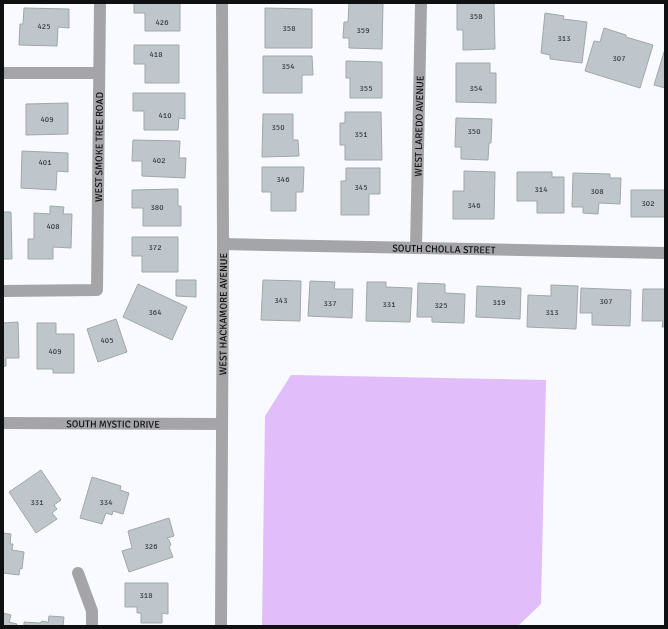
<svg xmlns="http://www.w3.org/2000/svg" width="668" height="629" viewBox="0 0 668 629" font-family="Signika,sans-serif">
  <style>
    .green { fill: #e1bdf9 }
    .building { fill: #bfc6cb; stroke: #a0a7ac }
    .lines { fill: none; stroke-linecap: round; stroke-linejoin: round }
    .street { stroke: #a5a5a9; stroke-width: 12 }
    .labels { text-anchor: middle; stroke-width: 3; stroke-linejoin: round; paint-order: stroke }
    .number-label { font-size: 8px; fill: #3b3e40 }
    .street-label { font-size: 10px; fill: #0f1012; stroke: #f8faff }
  </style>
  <rect width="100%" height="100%" fill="#f8faff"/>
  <path class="green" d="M 291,375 L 546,380 L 541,604 L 518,626 L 262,626 L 265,416 Z"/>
  <path class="building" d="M 134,3 L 180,3 L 180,31 L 145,31 L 145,13 L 134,13 Z
    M 349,3 L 383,3 L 382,49 L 349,48 L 349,38 L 343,38 L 344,22 L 348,22 Z
    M 457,3 L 494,3 L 495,49 L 463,50 L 463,30 L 457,30 Z
    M 24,8 L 69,9 L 69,28 L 58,27 L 57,46 L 19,45 L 20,24 L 23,24 Z
    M 265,8 L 312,9 L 312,48 L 265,48 Z
    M 545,13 L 564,16 L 563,19 L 587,22 L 582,63 L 550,59 L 550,55 L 541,53 Z
    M 604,28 L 626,35 L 626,37 L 653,45 L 640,88 L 585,71 L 594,41 L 600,42 Z
    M 134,45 L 179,45 L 179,83 L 145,83 L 145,64 L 134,64 Z
    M 665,49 L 665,88 L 654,85 Z
    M 263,56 L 312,56 L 313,75 L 302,75 L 302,93 L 263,93 Z
    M 346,61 L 382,62 L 382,98 L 350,98 L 350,78 L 346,78 Z
    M 456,63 L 490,63 L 490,73 L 496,73 L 496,103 L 456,102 Z
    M 133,93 L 185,93 L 185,119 L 179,118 L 178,130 L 144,130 L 144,111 L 133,111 Z
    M 68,103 L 68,134 L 26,135 L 26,104 Z
    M 345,112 L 381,112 L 382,160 L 345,160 L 345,145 L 340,145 L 340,123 L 345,123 Z
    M 263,114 L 293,114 L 293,140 L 298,140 L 299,156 L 262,157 Z
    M 456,118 L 492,119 L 491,143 L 489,143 L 488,160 L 461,159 L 461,147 L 455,147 Z
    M 133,140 L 180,141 L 179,158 L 186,158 L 185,178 L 142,176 L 142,161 L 132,161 Z
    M 22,151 L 68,153 L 68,172 L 57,171 L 56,190 L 21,188 Z
    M 262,167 L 304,167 L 303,192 L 296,192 L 296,211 L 271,211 L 271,192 L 262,192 Z
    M 346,168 L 380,168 L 380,194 L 369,194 L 369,215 L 341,215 L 341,181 L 346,181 Z
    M 464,171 L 495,172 L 494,219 L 453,219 L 453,191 L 464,191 Z
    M 517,172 L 552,172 L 552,177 L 564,177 L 564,213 L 537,213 L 537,201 L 517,201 Z
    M 573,173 L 610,174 L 610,178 L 621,178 L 620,204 L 599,203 L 598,214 L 583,213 L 583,207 L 572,207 Z
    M 178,189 L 178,206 L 181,206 L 181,226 L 143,226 L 143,208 L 132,208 L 132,190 Z
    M 631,190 L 665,190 L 665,217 L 631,217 Z
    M 50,206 L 64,207 L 63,214 L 72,214 L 71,248 L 53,247 L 53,259 L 28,259 L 28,239 L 34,239 L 34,213 L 50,214 Z
    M 3,212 L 11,212 L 12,259 L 3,259 Z
    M 132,237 L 178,237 L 178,272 L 142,272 L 142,256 L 132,256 Z
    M 176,280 L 196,280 L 196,297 L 176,296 Z
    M 263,280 L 301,281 L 300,321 L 261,320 Z
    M 310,281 L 335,282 L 334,289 L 353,289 L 352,318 L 308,316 Z
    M 367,282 L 386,282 L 386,287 L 412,288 L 410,322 L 366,321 Z
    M 418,283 L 445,284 L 445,293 L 465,294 L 464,323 L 432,322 L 432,317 L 417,317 Z
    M 138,284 L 187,307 L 172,340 L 123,317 Z
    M 551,285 L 578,286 L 576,329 L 527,327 L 528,295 L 551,296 Z
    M 477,286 L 521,288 L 520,319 L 476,317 Z
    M 581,288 L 631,290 L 630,326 L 592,325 L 592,313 L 580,313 Z
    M 643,289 L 665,289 L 665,327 L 662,327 L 663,321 L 642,321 Z
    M 116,319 L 127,352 L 98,362 L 87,329 Z
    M 18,322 L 19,358 L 6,358 L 6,366 L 3,367 L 3,323 Z
    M 37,323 L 56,323 L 56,334 L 74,334 L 74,373 L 53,373 L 53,369 L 37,369 Z
    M 41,470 L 61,500 L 54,505 L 57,509 L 52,513 L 57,519 L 36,533 L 9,492 Z
    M 92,477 L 121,486 L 120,490 L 129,493 L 123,514 L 113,511 L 112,515 L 106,513 L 102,524 L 80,518 Z
    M 169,518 L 174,536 L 167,538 L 169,540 L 171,545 L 169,547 L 173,557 L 129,572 L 122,551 L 132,548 L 128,531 Z
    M 3,533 L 11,534 L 10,544 L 13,544 L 12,550 L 24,552 L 22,569 L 20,568 L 19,575 L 3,573 Z
    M 125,583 L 168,583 L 168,614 L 162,613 L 162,623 L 141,623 L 141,613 L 137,613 L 137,607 L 125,607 Z
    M 3,613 L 11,615 L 9,622 L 17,624 L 16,626 L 3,626 Z
    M 49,616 L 64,617 L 63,626 L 24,626 L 24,622 L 40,623 L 42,621 L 47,622 L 48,623 Z"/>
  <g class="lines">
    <g class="street">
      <path d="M 3,73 L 99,73"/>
      <path id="s1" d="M 223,244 L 665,253"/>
      <path id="s2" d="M 416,248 L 421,3"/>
      <path id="s3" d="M 3,291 L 97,290 L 100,3"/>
      <path id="s4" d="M 3,423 L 222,424"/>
      <path d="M 78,573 L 92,611 L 92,626"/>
      <path id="s5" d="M 221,626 L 223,244 L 222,3"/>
    </g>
  </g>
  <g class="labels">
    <g class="number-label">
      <text x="476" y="19">358</text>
      <text x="162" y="25">426</text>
      <text x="44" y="29">425</text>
      <text x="289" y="31">358</text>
      <text x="363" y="33">359</text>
      <text x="564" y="41">313</text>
      <text x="156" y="57">418</text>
      <text x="619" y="61">307</text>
      <text x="288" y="69">354</text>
      <text x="366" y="91">355</text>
      <text x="476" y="91">354</text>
      <text x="165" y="118">410</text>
      <text x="47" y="122">409</text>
      <text x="278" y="130">350</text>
      <text x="474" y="134">350</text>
      <text x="361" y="137">351</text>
      <text x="159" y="163">402</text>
      <text x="45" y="165">401</text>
      <text x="283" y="182">346</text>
      <text x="361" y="190">345</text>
      <text x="541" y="192">314</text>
      <text x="597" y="194">308</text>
      <text x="648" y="206">302</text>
      <text x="474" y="208">346</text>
      <text x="157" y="210">380</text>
      <text x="53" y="229">408</text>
      <text x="155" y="250">372</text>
      <text x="281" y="303">343</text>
      <text x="606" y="304">307</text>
      <text x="499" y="305">319</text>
      <text x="330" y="306">337</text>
      <text x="389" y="307">331</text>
      <text x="441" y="308">325</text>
      <text x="155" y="315">364</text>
      <text x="552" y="315">313</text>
      <text x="107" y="343">405</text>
      <text x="55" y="354">409</text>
      <text x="37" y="505">331</text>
      <text x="106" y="505">334</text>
      <text x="151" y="549">326</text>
      <text x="146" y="598">318</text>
    </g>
    <g class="street-label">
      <text dy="4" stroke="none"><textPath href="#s2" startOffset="122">WEST LAREDO AVENUE</textPath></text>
      <text dy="4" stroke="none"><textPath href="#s3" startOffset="237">WEST SMOKE TREE ROAD</textPath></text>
      <text dy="4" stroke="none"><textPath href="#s1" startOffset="221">SOUTH CHOLLA STREET</textPath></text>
      <text dy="4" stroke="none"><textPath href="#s5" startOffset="312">WEST HACKAMORE AVENUE</textPath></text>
      <text dy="4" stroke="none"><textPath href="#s4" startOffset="110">SOUTH MYSTIC DRIVE</textPath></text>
    </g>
  </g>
  <rect width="668" height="629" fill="none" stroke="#0f1012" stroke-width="8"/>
</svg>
